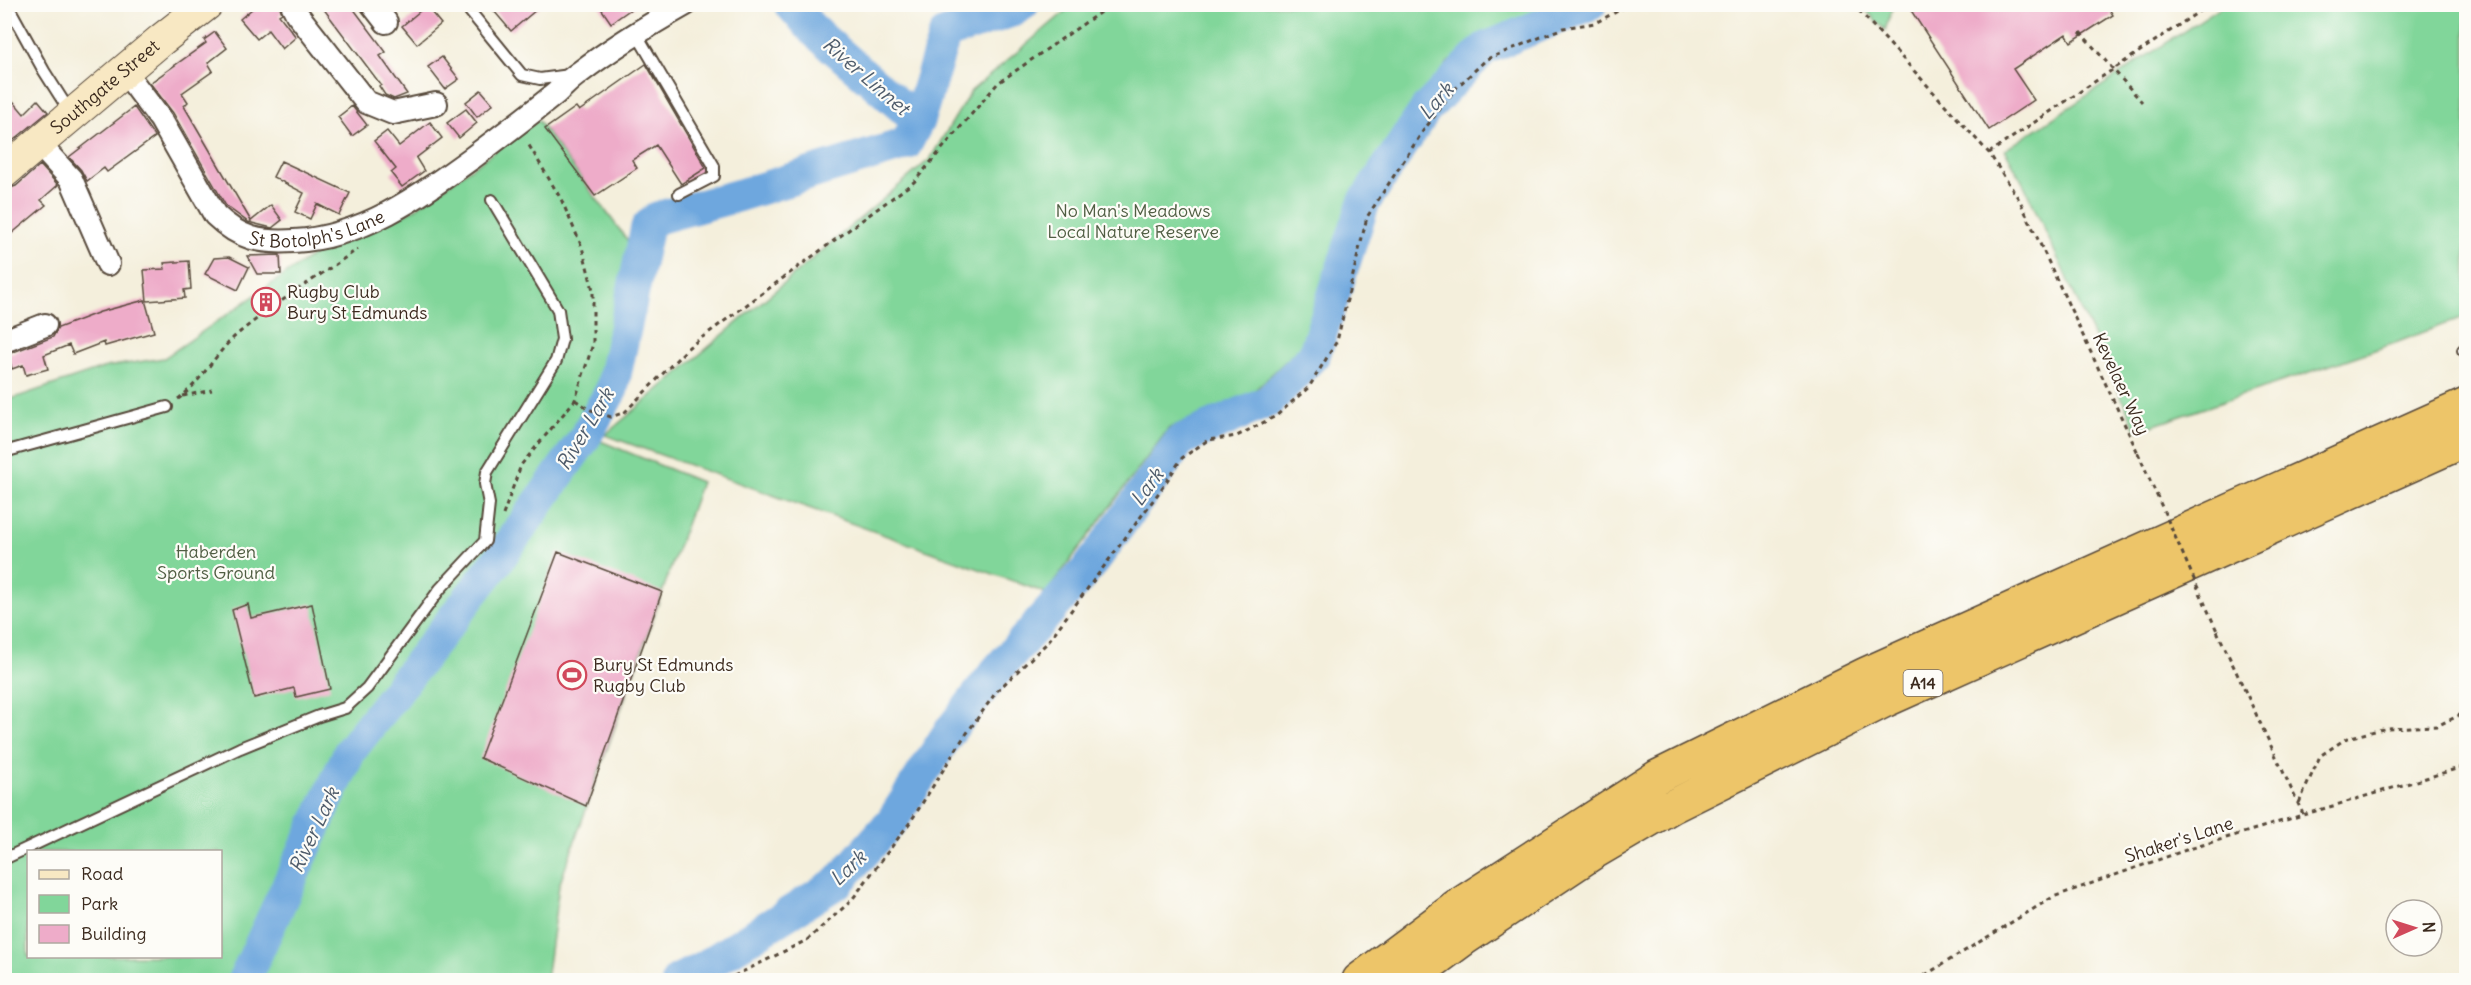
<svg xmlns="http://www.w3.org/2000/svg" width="2471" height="985" viewBox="0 0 2471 985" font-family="Delius,sans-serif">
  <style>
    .green { fill: #81d69a; stroke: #5e805c; stroke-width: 1.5; fill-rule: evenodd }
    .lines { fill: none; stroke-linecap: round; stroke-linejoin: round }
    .river { stroke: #6ea7de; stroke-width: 33 }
    .building { fill: #eeacc9 }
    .lane-casing { stroke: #57483a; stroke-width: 14 }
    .street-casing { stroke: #57483a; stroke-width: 26 }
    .secondary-casing { stroke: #57483a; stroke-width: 34 }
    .highway-casing { stroke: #57483a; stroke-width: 36 }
    .path { stroke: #57483a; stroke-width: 3; stroke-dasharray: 4.5 4.5; stroke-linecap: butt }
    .lane { stroke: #fff; stroke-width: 10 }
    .street { stroke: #fff; stroke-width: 22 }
    .secondary { stroke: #f8e8c3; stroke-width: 32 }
    .highway { stroke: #edc569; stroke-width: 33 }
    .path-bridge { stroke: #57483a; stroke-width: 3; stroke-dasharray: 4.5 4.5; stroke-linecap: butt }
    .labels { text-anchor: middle; stroke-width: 4.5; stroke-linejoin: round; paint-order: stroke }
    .shield { fill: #fdfcf7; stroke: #75695f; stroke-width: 1.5 }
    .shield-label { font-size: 16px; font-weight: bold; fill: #3b2a1e }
    .street-label { font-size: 18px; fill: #3b2a1e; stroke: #fdfcf7 }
    .park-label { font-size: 18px; fill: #505e43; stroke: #fdfcf7 }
    .poi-label { font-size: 18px; fill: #3b2a1e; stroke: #fdfcf7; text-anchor: start }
    .water-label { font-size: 20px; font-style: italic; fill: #4f5c6b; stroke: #fdfcf7 }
  </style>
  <rect width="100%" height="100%" fill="#fdfcf7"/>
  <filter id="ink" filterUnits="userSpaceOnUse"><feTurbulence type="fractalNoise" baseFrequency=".0167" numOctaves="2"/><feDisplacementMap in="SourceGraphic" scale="12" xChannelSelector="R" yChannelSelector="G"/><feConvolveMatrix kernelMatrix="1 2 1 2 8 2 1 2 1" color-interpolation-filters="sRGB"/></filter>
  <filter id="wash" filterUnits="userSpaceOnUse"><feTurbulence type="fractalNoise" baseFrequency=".008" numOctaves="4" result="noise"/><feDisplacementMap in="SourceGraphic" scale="24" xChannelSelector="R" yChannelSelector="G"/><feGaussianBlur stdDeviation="1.35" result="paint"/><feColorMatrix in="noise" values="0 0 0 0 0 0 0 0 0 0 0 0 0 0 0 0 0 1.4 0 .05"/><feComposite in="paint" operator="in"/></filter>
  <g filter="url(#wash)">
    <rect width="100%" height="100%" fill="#f4efdc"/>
    <path class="green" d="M 2225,4 L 2466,5 L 2466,316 L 2398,342 L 2137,431 L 2025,187 L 2005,150 Z
      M 1073,5 L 1565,5 L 1524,20 L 1448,62 L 1356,197 L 1311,337 L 1254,391 L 1169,428 L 1046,593 L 605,435 L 930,159 L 971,91 Z
      M 1861,5 L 1894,5 L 1885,30 Z
      M 538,120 L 637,253 L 604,390 L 493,559 L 500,565 L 593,438 L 701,482 L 559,886 L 546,980 L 5,980 L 5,401 L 106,367 L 164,358 L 322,249 L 413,210 ZM 28,852 L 220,852 L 220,956 L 28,956 Z"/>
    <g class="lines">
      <path class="river" d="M 790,4 L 814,31 L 918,121
        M 244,980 L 350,751 L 496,563 L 585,437 L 612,389 L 647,227 L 657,218 L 740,195 L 906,144 L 918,121 L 945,34 L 1012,11 L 1023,4
        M 678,980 L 704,967 L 838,882 L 892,821 L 949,732 L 996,671 L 1090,566 L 1181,440 L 1269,401 L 1314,355 L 1364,202 L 1427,108 L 1484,49 L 1591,4"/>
    </g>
    <g id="blocks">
      <path class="building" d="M 258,4 L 279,4 L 282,13 L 279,15 L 296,37 L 282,49 L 268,30 L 257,39 L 240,19 Z
        M 320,4 L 350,4 L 386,52 L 380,56 L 407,94 L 394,99 L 385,95 L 379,86 L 381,85 Z
        M 488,4 L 543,4 L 511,31 Z
        M 598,4 L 638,4 L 611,23 Z
        M 1923,4 L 2106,4 L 2113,15 L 2071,42 L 2066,34 L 2013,69 L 2034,100 L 1989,130 L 1912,12 Z
        M 426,6 L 441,24 L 417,44 L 402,26 Z
        M 215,32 L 227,48 L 208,63 L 213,71 L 182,93 L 188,102 L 184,106 L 251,221 L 271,205 L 282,220 L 272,228 L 248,222 L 226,206 L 173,113 L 150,83 L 206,43 L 204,40 Z
        M 442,57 L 459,79 L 445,89 L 428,67 Z
        M 646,64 L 706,168 L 681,184 L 656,145 L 632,160 L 637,168 L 595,196 L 545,129 L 576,107 L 579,111 Z
        M 481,90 L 493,104 L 477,117 L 466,102 Z
        M 38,100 L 48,112 L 4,148 L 4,110 L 14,102 L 24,114 Z
        M 352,106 L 367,125 L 352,136 L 338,117 Z
        M 134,107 L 155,137 L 107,172 L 104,168 L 87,181 L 81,170 L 69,157 Z
        M 466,109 L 477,123 L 459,138 L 447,123 Z
        M 430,122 L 442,138 L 416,158 L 424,171 L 402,187 L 391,173 L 396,169 L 374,141 L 387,131 L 399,146 Z
        M 281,161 L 350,193 L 339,215 L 317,204 L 310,219 L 295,212 L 304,193 L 273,177 Z
        M 40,165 L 58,185 L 41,200 L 46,205 L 4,240 L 4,190 L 16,186 Z
        M 280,255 L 281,274 L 257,274 L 247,256 Z
        M 229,257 L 249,267 L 238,290 L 205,274 L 214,258 Z
        M 189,261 L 191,289 L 184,290 L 185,298 L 147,301 L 144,270 L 165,269 L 164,263 Z
        M 145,300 L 154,332 L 105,346 L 104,342 L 73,354 L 69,345 L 44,355 L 48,369 L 26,375 L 23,365 L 12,369 L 8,354 L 53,337 L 58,328 L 100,312 Z
        M 558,552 L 662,592 L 586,806 L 480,758 Z
        M 248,604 L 251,618 L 312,604 L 330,689 L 296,697 L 294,688 L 254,698 L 232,610 Z"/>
    </g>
  </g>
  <g filter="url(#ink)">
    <use href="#blocks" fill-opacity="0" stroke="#57483a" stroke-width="1.5"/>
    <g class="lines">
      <g class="lane-casing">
        <path id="lane" d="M 7,4 L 44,71 L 70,112
          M 464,4 L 522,75 L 540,79 L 570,75
          M 636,33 L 714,166 L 714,176 L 679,194
          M 2463,350 L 2466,348
          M 4,452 L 167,407
          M 4,859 L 240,748 L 319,716 L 345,708 L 367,688 L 440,589 L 485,541 L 489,504 L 485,484 L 487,472 L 556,361 L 562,339 L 558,310 L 492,200"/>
      </g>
      <g class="street-casing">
        <g id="street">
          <path d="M 292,4 L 297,14 L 366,102 L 393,113 L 436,104"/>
          <path d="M 372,4 L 386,22"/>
          <path id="s1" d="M 125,72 L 161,120 L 215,215 C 240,239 260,243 294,241 C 363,237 418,197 472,158 C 500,137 528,116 555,94 C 563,87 570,79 579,73 C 613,47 649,25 686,4"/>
          <path d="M 38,143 L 71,179 L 108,264"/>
          <path d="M 4,341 L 45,325"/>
        </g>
      </g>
      <g class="secondary-casing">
        <g id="secondary">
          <path id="s2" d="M 4,172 L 161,40 L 207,4"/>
        </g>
      </g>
      <g class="highway-casing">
        <path id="highway" d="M 1359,980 L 1462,903 L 1657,777 L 1866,674 L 2466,405
          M 1408,980 L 1465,938 L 1591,854 L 1671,807 L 1884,701 L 2466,440"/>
      </g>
      <path class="path" d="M 1853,4 L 1989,153 L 2020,201 L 2138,453
        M 2080,32 L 2142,102
        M 1989,153 L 2210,4
        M 183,396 L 212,390
        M 178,399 C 203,381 216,351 240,332 C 277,302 319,276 358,249
        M 575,400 L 591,410 L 611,417 L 625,412 L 689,347 L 914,182 L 998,83 L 1112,4
        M 503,515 L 521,465 L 575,400 L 593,344 L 593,290 L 582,247 L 561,199 L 527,142
        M 2217,631 L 2303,814
        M 2299,803 L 2320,756 L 2347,738 L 2387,728 L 2437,726 L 2466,712
        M 726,980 L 807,940 L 851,901 L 911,821 L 962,740 L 997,691 L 1047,643 L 1160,491 L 1182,458 L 1208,440 L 1237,436 L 1276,416 L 1309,387 L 1337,341 L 1367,217 L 1423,131 L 1456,88 L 1487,59 L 1563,28 L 1595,23 L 1631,4
        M 1917,980 L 2053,897 L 2186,850 L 2466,766"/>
      <use href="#lane" class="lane"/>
      <use href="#street" class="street"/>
      <use href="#secondary" class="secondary"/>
      <use href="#highway" class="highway"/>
      <path class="path-bridge" d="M 2138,453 L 2217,631"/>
    </g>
  </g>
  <defs>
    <g id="building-ring" transform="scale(1.5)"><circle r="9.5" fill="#fdfcf7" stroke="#d1495b" stroke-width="1.5"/><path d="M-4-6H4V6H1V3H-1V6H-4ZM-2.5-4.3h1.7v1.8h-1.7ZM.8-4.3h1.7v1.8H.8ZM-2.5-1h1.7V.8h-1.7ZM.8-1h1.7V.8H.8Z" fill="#d1495b"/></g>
    <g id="stadium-ring" transform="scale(1.5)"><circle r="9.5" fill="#fdfcf7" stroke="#d1495b" stroke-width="1.5"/><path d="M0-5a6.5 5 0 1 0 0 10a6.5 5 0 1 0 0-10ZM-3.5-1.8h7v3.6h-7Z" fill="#d1495b"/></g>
  </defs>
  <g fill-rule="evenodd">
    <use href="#building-ring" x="266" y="302"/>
    <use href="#stadium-ring" x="572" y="675"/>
  </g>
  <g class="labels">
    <rect class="shield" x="1903.5" y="670" width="39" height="26" rx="4.5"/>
    <g class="shield-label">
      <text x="1923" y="689">A14</text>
    </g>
    <g class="street-label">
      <text dy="6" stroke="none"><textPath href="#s2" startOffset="132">Southgate Street</textPath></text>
      <text dy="6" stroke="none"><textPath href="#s1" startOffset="280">St Botolph's Lane</textPath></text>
      <text transform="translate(2121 384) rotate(65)" y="6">Kevelaer Way</text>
      <text transform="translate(2179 840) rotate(-18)" y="6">Shaker's Lane</text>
    </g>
    <g class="park-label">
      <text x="1133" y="217">No Man's Meadows<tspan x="1133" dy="21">Local Nature Reserve</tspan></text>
      <text x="216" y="558">Haberden<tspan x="216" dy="21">Sports Ground</tspan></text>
    </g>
    <g class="poi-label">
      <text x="287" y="298">Rugby Club<tspan x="287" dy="21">Bury St Edmunds</tspan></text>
      <text x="593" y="671">Bury St Edmunds<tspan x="593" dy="21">Rugby Club</tspan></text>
    </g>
    <g class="water-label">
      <text transform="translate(866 76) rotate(41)" y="7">River Linnet</text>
      <text transform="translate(1436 101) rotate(-49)" y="7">Lark</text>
      <text transform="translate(585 429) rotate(-59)" y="7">River Lark</text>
      <text transform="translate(1147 487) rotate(-54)" y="7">Lark</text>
      <text transform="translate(314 830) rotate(-65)" y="7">River Lark</text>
      <text transform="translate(848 868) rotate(-44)" y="7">Lark</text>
    </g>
  </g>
  <rect width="2471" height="985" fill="none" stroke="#fdfcf7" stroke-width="24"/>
  <rect x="27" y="850" width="195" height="108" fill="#fdfcf7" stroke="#afa8a0" stroke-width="1.5"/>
  <rect x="39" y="870" width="30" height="9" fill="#f8e8c3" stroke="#afa8a0" stroke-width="1.5"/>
  <text x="81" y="880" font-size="18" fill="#3b2a1e">Road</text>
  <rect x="39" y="895" width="30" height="18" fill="#81d69a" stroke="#afa8a0" stroke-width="1.5"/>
  <text x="81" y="910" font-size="18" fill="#3b2a1e">Park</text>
  <rect x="39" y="925" width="30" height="18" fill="#eeacc9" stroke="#afa8a0" stroke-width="1.5"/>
  <text x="81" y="940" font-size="18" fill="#3b2a1e">Building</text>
  <g transform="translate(2414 928) rotate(87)"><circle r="28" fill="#fdfcf7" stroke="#afa8a0" stroke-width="1.5"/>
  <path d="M0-4.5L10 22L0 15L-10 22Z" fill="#d1495b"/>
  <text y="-9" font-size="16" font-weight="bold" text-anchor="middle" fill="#3b2a1e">N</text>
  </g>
</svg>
